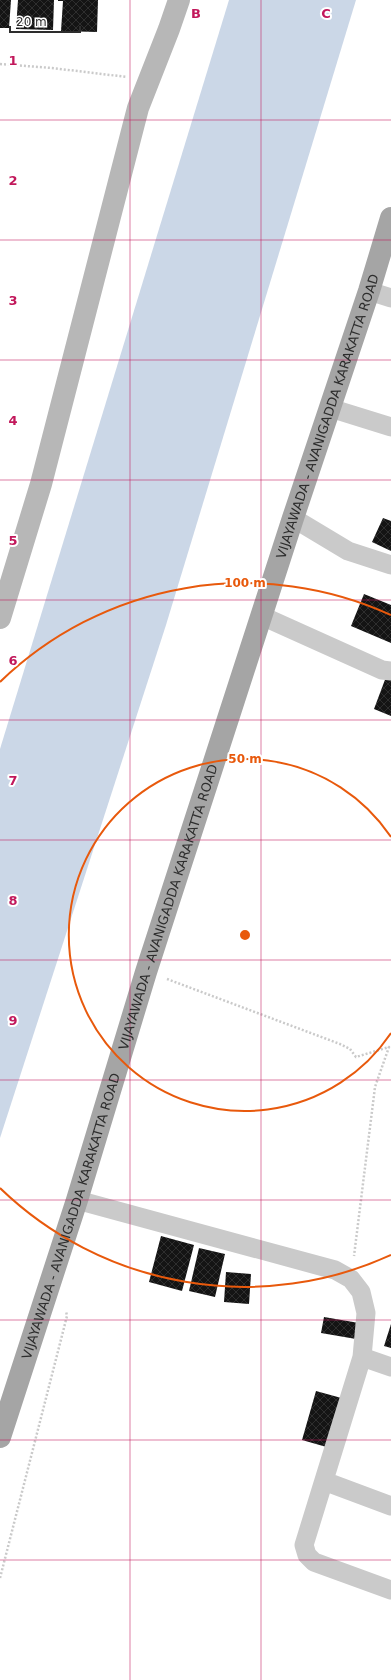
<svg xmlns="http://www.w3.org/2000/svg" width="391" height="1680" viewBox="0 0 391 1680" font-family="'DejaVu Sans',sans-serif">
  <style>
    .water { fill: #cbd7e7 }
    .building { fill: url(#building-cross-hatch) }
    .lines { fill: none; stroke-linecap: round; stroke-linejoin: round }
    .path { stroke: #cacaca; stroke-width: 2.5; stroke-dasharray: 2 2; stroke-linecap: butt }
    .street { stroke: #cacaca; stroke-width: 19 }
    .secondary { stroke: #b7b7b7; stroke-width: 22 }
    .primary { stroke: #a5a5a5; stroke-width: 22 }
    .grid { fill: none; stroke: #c2185b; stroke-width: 1; stroke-opacity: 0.55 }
    .ring { fill: none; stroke: #e8590c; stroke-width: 2 }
    .labels { text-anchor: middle; stroke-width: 4; stroke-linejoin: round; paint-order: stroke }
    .street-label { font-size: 13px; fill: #2d2d2d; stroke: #fff }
    .grid-label { font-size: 13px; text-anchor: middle; font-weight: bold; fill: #c2185b; stroke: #fff; stroke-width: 4; stroke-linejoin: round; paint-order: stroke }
    .centre { fill: #e8590c; stroke: #fff; stroke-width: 2 }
    .ring-label { font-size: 12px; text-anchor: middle; font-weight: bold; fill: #e8590c; stroke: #fff; stroke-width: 4; stroke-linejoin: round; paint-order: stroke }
  </style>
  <defs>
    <pattern id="building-cross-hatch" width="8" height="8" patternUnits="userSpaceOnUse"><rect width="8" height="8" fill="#141414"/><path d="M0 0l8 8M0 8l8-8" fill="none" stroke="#2e2e2e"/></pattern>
  </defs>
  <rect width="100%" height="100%" fill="#fff"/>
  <path class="water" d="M 229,0 L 356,0 L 166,625 L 0,1138 L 0,749 Z"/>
  <path class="building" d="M 0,0 L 11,0 L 9,28 L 0,28 Z
    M 18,0 L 54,0 L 53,30 L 16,29 Z
    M 58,0 L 98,0 L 97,32 L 61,31 L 63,1 L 58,1 Z
    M 383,518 L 391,521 L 391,551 L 372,542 Z
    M 364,594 L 391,605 L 391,643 L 351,626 Z
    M 386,677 L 391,679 L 391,716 L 374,709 Z
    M 161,1236 L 194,1245 L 182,1291 L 149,1282 Z
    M 199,1248 L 225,1254 L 215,1297 L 189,1291 Z
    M 226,1272 L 251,1274 L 249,1304 L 224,1302 Z
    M 324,1317 L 359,1323 L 356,1339 L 321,1333 Z
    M 391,1324 L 391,1348 L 384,1346 Z
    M 316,1391 L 345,1399 L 330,1448 L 302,1440 Z"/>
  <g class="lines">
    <path class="path" d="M 0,64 L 52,68 L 127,77
      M 167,979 L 340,1044 L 350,1049 L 356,1057 L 389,1047 L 375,1087 L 354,1256
      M 0,1578 L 67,1316 L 66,1311"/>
    <path class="street" d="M 369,291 L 391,298
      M 330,408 L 391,427
      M 293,518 L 348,551 L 391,565
      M 262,616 L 382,670 L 391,671
      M 77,1200 L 335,1270 L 351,1279 L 361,1292 L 366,1313 L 362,1357 L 304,1545 L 307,1555 L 314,1562 L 391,1590
      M 362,1357 L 391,1367
      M 324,1481 L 391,1506"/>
    <path class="secondary" d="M 0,618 L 41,484 L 138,108 L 169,29 L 179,0"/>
    <path class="primary" id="s1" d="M 0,1437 L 77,1200 L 146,972 L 293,518 L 369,291 L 391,218"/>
  </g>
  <path class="grid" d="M 130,0 L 130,1680M 261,0 L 261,1680M 0,120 L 391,120M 0,240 L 391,240M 0,360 L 391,360M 0,480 L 391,480M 0,600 L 391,600M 0,720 L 391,720M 0,840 L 391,840M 0,960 L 391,960M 0,1080 L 391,1080M 0,1200 L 391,1200M 0,1320 L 391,1320M 0,1440 L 391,1440M 0,1560 L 391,1560"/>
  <g class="ring">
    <path d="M391 1033A176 176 0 1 1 391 837"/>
    <path d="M391 1255A352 352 0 0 1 0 1188M0 682A352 352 0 0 1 391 615"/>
  </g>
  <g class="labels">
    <g class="street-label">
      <text dy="5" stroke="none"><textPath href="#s1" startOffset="1072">VIJAYAWADA - AVANIGADDA KARAKATTA ROAD</textPath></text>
      <text dy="5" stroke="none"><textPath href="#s1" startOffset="556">VIJAYAWADA - AVANIGADDA KARAKATTA ROAD</textPath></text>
      <text dy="5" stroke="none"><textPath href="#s1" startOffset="232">VIJAYAWADA - AVANIGADDA KARAKATTA ROAD</textPath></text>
    </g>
  </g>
  <g class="grid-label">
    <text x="196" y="18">B</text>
    <text x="326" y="18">C</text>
    <text x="13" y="65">1</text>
    <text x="13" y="185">2</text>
    <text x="13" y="305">3</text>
    <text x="13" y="425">4</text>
    <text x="13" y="545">5</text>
    <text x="13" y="665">6</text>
    <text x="13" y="785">7</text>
    <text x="13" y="905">8</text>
    <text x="13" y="1025">9</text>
  </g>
  <circle cx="245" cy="935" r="6" class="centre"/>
  <g class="ring-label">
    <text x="245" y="587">100 m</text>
    <text x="245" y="763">50 m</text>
  </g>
  <path d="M10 26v6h70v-6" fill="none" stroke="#2d2d2d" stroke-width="2"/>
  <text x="16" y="26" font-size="12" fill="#2d2d2d" stroke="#ffffff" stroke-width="3" paint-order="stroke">20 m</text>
</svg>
